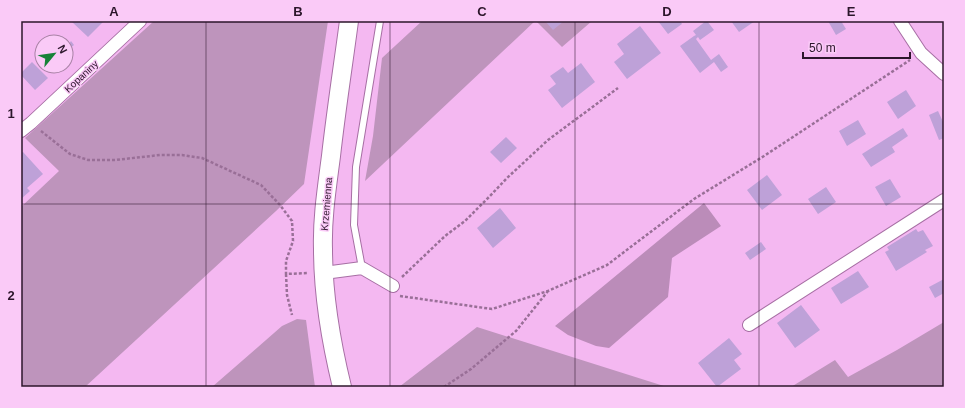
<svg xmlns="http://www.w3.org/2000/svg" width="965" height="408" viewBox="0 0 965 408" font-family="Arial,sans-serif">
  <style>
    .green { fill: #be94bc }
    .forest { fill: #bb8cb9 }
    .building { fill: #bea1d8 }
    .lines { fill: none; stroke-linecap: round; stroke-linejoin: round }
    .lane-casing { stroke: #a76fa4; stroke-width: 8 }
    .street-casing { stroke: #a76fa4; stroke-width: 14 }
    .secondary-casing { stroke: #a76fa4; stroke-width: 20 }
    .path { stroke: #996f97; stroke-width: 2.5; stroke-dasharray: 3 2; stroke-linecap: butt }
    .lane { stroke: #fff; stroke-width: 6 }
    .street { stroke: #fff; stroke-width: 12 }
    .secondary { stroke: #fff; stroke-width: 18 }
    .grid { fill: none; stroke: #2c162b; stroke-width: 1; stroke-opacity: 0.55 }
    .labels { text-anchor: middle; stroke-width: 3; stroke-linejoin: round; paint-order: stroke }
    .street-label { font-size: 10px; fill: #2c162b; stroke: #facaf7 }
    .neatline { fill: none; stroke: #2c162b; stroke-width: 1.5 }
    .grid-label { font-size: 13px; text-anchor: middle; font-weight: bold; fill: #2c162b }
  </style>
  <rect width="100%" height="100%" fill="#f4b8f1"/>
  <path class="green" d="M 154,21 L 328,21 L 304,184 L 276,211 L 85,387 L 21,387 L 21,207 L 59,171 L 25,138 Z
    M 422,21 L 535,21 L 365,181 L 373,136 L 382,58 Z
    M 536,21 L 592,21 L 562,47 Z
    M 297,319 L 306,320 L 315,387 L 212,387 L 282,326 Z
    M 944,322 L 944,387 L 791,387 L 835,360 L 848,377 L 897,350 Z
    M 477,327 L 667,387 L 399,387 Z"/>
  <path class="forest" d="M 704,203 L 721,226 L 672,258 L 668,297 L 609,348 L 596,346 L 568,335 L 555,326 Z"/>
  <path class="building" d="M 71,21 L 104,21 L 88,37 Z
    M 545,21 L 564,21 L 553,30 Z
    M 658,21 L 680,21 L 682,24 L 668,34 Z
    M 706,21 L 707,21 L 714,30 L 700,40 L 698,37 L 696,39 L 711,60 L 719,54 L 728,67 L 721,72 L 714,62 L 700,73 L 680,46 L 694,36 L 696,35 L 693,31 Z
    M 731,21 L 755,21 L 739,32 Z
    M 828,21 L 841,21 L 846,29 L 836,35 Z
    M 640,26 L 661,53 L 627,79 L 614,62 L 624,54 L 617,44 Z
    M 62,36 L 69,44 L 71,41 L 74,45 L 68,50 L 66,47 L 66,42 L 54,42 Z
    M 32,62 L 48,78 L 35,90 L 21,75 L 21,73 Z
    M 581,63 L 595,82 L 562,108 L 548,90 L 556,84 L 550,76 L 563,67 L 568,73 Z
    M 906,90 L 916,106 L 898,119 L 887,102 Z
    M 938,111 L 944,124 L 944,138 L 939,140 L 929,115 Z
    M 858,120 L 866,134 L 847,146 L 839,131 Z
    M 903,128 L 908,136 L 892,147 L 895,152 L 871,167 L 862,154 Z
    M 506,137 L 517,148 L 501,163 L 490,152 Z
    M 23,152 L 43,174 L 27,188 L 30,191 L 21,199 L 21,153 Z
    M 767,175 L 782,195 L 762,210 L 747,190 Z
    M 890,179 L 901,197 L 886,206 L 875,187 Z
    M 826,187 L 836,202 L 818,214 L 808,199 Z
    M 500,208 L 516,228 L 493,248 L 477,228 Z
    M 916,229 L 918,232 L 923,230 L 933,246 L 925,250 L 927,252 L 896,271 L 885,252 L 889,250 L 887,247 Z
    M 761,242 L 766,249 L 750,260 L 745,253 Z
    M 858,271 L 869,287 L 841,304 L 831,288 Z
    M 944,279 L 944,293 L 935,298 L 929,287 Z
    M 801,305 L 820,330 L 795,348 L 777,323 Z
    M 729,338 L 742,354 L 734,360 L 741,369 L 717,387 L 698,363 Z"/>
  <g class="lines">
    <g class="lane-casing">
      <path id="lane" d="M 362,268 L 354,225 L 356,167 L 380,21"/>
    </g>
    <g class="street-casing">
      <path id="street" d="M 900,21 L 921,53 L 944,74
        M 21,131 L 31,123 L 140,21
        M 324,273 L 362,268 L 393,286
        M 749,325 L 944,200"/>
    </g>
    <g class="secondary-casing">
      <path id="secondary" d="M 342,387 C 331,342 323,295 323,249 C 322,218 327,187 331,156 C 336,111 343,66 349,21"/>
    </g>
    <path class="path" d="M 41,131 L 70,154 L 88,160 L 115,160 L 160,155 L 182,155 L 202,158 L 261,185 L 280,205 L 292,221 L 293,241 L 286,261 L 286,274 L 308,273
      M 286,274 L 287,295 L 292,315
      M 402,277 L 445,236 L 465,221 L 489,197 L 507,178 L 548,140 L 618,88
      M 400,296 L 492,309 L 548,291 L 607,265 L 694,199 L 764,156 L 910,60
      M 444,387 L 471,369 L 516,331 L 548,291"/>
    <use href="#lane" class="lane"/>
    <use href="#street" class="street"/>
    <use href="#secondary" class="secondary"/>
  </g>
  <path class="grid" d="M 206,21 L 206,387M 390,21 L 390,387M 575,21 L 575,387M 759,21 L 759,387M 21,204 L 944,204"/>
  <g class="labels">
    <g class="street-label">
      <text transform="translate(81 76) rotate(-43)" y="4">Kopaniny</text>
      <text transform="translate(326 204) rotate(-85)" y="4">Krzemienna</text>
    </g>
  </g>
  <rect width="965" height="408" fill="none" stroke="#facaf7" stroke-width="44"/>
  <g transform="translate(54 54) rotate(61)"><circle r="19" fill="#facaf7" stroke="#a882a5"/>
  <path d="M0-3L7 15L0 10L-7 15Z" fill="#178238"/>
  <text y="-6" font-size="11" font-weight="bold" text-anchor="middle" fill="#2c162b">N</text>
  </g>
  <path d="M803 52v6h107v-6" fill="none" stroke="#2c162b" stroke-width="2"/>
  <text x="809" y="52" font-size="12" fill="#2c162b" stroke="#facaf7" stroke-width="3" paint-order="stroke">50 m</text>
  <rect x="22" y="22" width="921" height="364" class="neatline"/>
  <g class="grid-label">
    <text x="114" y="16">A</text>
    <text x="298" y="16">B</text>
    <text x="482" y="16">C</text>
    <text x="667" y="16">D</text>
    <text x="851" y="16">E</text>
    <text x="11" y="118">1</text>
    <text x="11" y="300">2</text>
  </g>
</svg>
